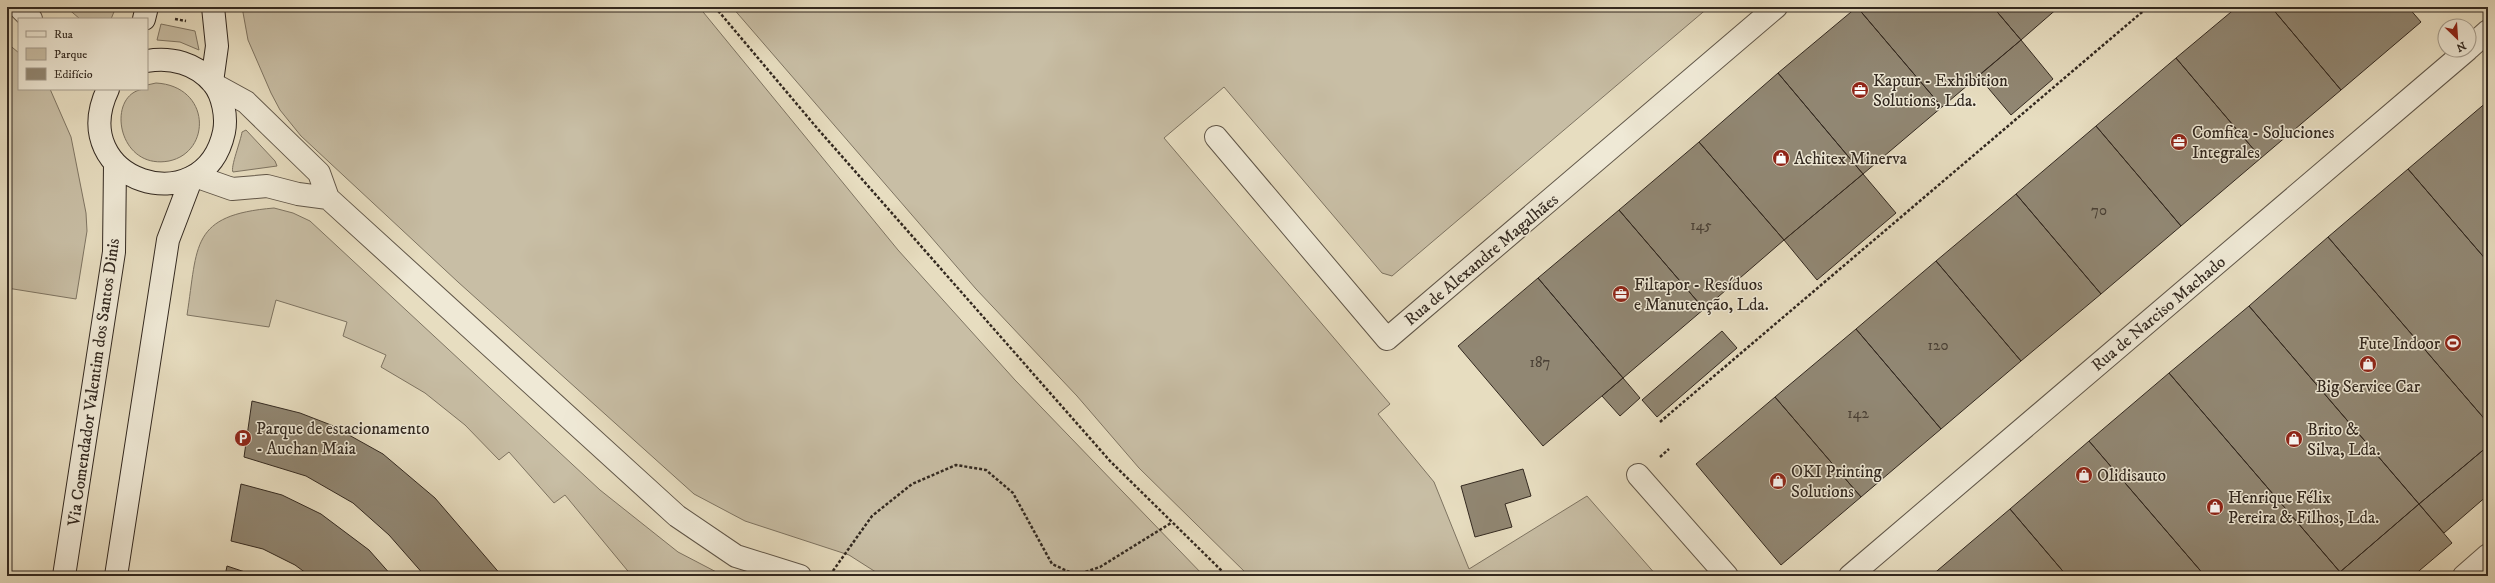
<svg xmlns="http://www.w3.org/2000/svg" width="2495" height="583" viewBox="0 0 2495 583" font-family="'IM FELL DW Pica',serif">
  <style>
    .green { fill: #c8bea5; stroke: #7e7462 }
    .building { fill: #918773; stroke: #332920 }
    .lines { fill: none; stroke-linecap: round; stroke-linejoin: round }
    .street-casing { stroke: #605648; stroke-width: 24 }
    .secondary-casing { stroke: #332920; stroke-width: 24 }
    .path { stroke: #332920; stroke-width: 2.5; stroke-dasharray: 3 2; stroke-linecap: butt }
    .street { stroke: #efe9d6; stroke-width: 22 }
    .secondary { stroke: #efe9d6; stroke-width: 22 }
    .labels { text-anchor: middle; stroke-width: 3; stroke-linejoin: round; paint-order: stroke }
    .number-label { font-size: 15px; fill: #4a4035 }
    .poi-label { font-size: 17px; fill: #332920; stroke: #efe9d6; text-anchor: start }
    .street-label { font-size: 17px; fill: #332920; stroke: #efe9d6 }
  </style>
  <rect width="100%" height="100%" fill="#e7ddc0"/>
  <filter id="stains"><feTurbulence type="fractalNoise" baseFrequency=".005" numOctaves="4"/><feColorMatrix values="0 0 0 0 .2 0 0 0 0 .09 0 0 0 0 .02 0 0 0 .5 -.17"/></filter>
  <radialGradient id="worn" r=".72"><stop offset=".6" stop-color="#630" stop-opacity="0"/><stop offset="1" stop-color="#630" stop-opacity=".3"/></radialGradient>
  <path class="green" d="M 66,7 L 116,7 L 111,19 L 80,19 Z
    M 242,7 L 699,7 L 898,250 L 1015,380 L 1204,576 L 882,576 L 849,555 L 745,521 L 694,494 L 458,282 L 301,136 L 280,110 L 271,93 L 248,40 Z
    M 732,7 L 1709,7 L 1392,276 L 1382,273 L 1224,87 L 1164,138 L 1390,404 L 1378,414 L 1434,482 L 1469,569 L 1587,496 L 1657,576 L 1249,576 L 1139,468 L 1077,396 L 976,289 Z
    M 161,24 L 195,31 L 199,50 L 180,42 L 157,40 Z
    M 7,43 L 19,53 L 19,89 L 50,89 L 71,137 L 86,213 L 87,231 L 76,299 L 7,288 Z
    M 156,83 C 211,86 212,152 169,161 C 115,171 105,89 147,89 L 147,85 Z
    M 246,130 L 275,161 L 277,166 L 233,172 C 230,168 241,140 242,132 Z
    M 274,208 L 293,213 L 310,221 L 600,490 L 678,552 L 724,576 L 632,576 L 565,495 L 554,503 L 509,452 L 499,460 L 465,425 L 425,393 L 381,367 L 386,355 L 343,336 L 347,322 L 276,300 L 269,327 L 187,315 C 198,245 190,215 274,208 Z"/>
  <path class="building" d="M 1857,7 L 1993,7 L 2021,40 L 1942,107 Z
    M 1857,7 L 1942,107 L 1863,174 L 1778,73 Z
    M 1993,7 L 2059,7 L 2021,40 Z
    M 2237,7 L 2271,7 L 2341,90 L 2261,158 L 2176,58 Z
    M 2271,7 L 2408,7 L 2421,22 L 2341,90 Z
    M 2021,40 L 2053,79 L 2011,115 L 1978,76 Z
    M 2176,58 L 2261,158 L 2181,226 L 2096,126 Z
    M 1778,73 L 1863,174 L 1784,240 L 1699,142 Z
    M 2488,101 L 2488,262 L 2408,169 Z
    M 2096,126 L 2181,226 L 2101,294 L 2016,194 Z
    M 1699,142 L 1784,240 L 1704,309 L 1619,210 Z
    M 2408,169 L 2488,262 L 2488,423 L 2328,237 Z
    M 1863,174 L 1896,213 L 1817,280 L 1784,240 Z
    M 2016,194 L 2101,294 L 2021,361 L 1936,261 Z
    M 1619,210 L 1704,309 L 1623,378 L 1538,278 Z
    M 2328,237 L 2488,423 L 2488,446 L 2419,504 L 2249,306 Z
    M 1936,261 L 2021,361 L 1941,429 L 1856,329 Z
    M 1538,278 L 1623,378 L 1543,446 L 1458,346 Z
    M 2249,306 L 2419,504 L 2340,572 L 2169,373 Z
    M 1856,329 L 1941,429 L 1861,497 L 1775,397 Z
    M 1722,331 L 1737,348 L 1657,417 L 1642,400 Z
    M 2169,373 L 2340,572 L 2336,576 L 2205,576 L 2089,441 Z
    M 1623,378 L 1640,398 L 1620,416 L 1602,396 Z
    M 1775,397 L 1861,497 L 1781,565 L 1696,464 Z
    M 252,401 L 300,413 L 331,425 L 383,454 L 435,498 L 502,576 L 425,576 L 389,535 L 353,503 L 306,476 L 244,457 Z
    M 2089,441 L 2205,576 L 2067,576 L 2010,509 Z
    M 2488,446 L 2488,495 L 2444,533 L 2419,504 Z
    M 1523,469 L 1531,496 L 1505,504 L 1512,527 L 1475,537 L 1461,486 Z
    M 241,484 L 282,495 L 321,514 L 369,550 L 392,576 L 310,576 L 295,565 L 263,549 L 231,541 Z
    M 2419,504 L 2452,543 L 2413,576 L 2343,576 L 2340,572 Z
    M 2010,509 L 2067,576 L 1931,576 Z
    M 227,566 L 257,576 L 225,576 Z"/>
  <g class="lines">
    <g class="street-casing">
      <path id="street" d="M 19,7 L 31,19
        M 2469,48 L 2488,31
        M 215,85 L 246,102 L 319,173 L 328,198 L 677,516 L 736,556 L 800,576
        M 1216,137 L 1387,339 L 1776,7
        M 195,176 L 232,189 L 267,186 L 298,194 L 328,198
        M 1638,475 L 1727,576
        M 1850,576 L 2467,50
        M 2464,576 L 2488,555"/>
    </g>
    <g class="secondary-casing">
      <path id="secondary" d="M 144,19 L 147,7
        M 212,82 L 217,46 L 213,7
        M 108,89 C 64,181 204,225 224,132 C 227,117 223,95 213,83 C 196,63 171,57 147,61
        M 64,576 L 114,252 L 115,164
        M 116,576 L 168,240 L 192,177"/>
    </g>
    <path class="path" d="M 715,7 L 817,128 L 1110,461 L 1227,576
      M 175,19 L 186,21
      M 1660,422 L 2148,7
      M 1660,457 L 1669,449
      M 830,575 L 872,516 L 912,484 L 956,465 L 986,470 L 1013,493 L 1052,564 L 1076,575 L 1100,567 L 1171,523"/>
    <use href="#street" class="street"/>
    <use href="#secondary" class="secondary"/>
  </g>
  <defs>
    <g id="office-disc" transform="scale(0.9)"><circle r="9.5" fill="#8f2418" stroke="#efe9d6"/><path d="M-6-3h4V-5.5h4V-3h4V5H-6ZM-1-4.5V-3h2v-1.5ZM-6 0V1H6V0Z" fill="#fff"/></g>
    <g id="shop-disc" transform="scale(0.9)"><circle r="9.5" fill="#8f2418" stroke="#efe9d6"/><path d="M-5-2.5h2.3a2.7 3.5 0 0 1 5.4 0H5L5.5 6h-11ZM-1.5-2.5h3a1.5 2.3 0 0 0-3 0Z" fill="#fff"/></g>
    <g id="stadium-disc" transform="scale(0.9)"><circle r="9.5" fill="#8f2418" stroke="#efe9d6"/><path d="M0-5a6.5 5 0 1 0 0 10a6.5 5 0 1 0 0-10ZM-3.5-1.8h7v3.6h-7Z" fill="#fff"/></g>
    <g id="parking-disc" transform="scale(0.9)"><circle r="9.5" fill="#8f2418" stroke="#efe9d6"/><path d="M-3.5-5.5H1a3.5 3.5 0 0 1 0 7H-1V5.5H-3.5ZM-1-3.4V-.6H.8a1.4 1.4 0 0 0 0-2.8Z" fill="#fff"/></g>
  </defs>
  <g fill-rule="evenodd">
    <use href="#office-disc" x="1860" y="90"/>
    <use href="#office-disc" x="2179" y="142"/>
    <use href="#shop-disc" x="1781" y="158"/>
    <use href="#office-disc" x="1621" y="294"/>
    <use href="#stadium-disc" x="2453" y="343"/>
    <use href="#shop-disc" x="2368" y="364"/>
    <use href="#parking-disc" x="243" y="438"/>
    <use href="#shop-disc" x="2294" y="439"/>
    <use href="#shop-disc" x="2084" y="475"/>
    <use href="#shop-disc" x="1778" y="481"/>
    <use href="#shop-disc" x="2215" y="507"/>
  </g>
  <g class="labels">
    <g class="number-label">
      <text x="2099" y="215">70</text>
      <text x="1701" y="230">145</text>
      <text x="1938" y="350">120</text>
      <text x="1540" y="367">187</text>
      <text x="1858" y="418">142</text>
    </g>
    <g class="poi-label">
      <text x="1873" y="86">Kaptur - Exhibition<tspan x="1873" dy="20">Solutions, Lda.</tspan></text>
      <text x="2192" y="138">Comfica - Soluciones<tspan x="2192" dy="20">Integrales</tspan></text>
      <text x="1794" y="164">Achitex Minerva</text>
      <text x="1634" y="290">Filtapor - Resíduos<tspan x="1634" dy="20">e Manutenção, Lda.</tspan></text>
      <text x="2440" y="349" text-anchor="end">Fute Indoor</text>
      <text x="2368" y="392" text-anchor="middle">Big Service Car</text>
      <text x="256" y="434">Parque de estacionamento<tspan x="256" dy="20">- Auchan Maia</tspan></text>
      <text x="2307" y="435">Brito &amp;<tspan x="2307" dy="20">Silva, Lda.</tspan></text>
      <text x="1791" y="477">OKI Printing<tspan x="1791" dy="20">Solutions</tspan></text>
      <text x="2097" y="481">Olidisauto</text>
      <text x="2228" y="503">Henrique Félix<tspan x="2228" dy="20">Pereira &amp; Filhos, Lda.</tspan></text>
    </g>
    <g class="street-label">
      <text transform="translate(1481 259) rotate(-40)" y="6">Rua de Alexandre Magalhães</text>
      <text transform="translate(2158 313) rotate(-40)" y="6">Rua de Narciso Machado</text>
      <text transform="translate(93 382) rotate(-82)" y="6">Via Comendador Valentim dos Santos Dinis</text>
    </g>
  </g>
  <rect width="2495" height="583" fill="none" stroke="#e7ddc0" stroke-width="24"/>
  <rect x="8" y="8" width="2479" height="567" fill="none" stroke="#332920" stroke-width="2"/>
  <rect x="12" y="12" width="2471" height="559" fill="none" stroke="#332920"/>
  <rect x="18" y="18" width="130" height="72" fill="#efe9d6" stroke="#a49c8d"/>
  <rect x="26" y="31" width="20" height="6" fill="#efe9d6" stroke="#a49c8d"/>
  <text x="54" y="38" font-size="12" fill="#332920">Rua</text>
  <rect x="26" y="48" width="20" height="12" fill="#c8bea5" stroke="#a49c8d"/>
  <text x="54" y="58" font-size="12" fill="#332920">Parque</text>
  <rect x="26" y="68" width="20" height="12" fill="#918773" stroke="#a49c8d"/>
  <text x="54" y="78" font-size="12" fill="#332920">Edifício</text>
  <g transform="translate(2457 38) rotate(155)"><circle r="19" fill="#efe9d6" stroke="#a49c8d"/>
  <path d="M0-3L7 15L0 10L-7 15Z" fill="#8f2418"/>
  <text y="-6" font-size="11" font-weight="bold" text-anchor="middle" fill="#332920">N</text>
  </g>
  <rect width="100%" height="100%" filter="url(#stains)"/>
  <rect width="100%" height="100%" fill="url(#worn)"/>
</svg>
